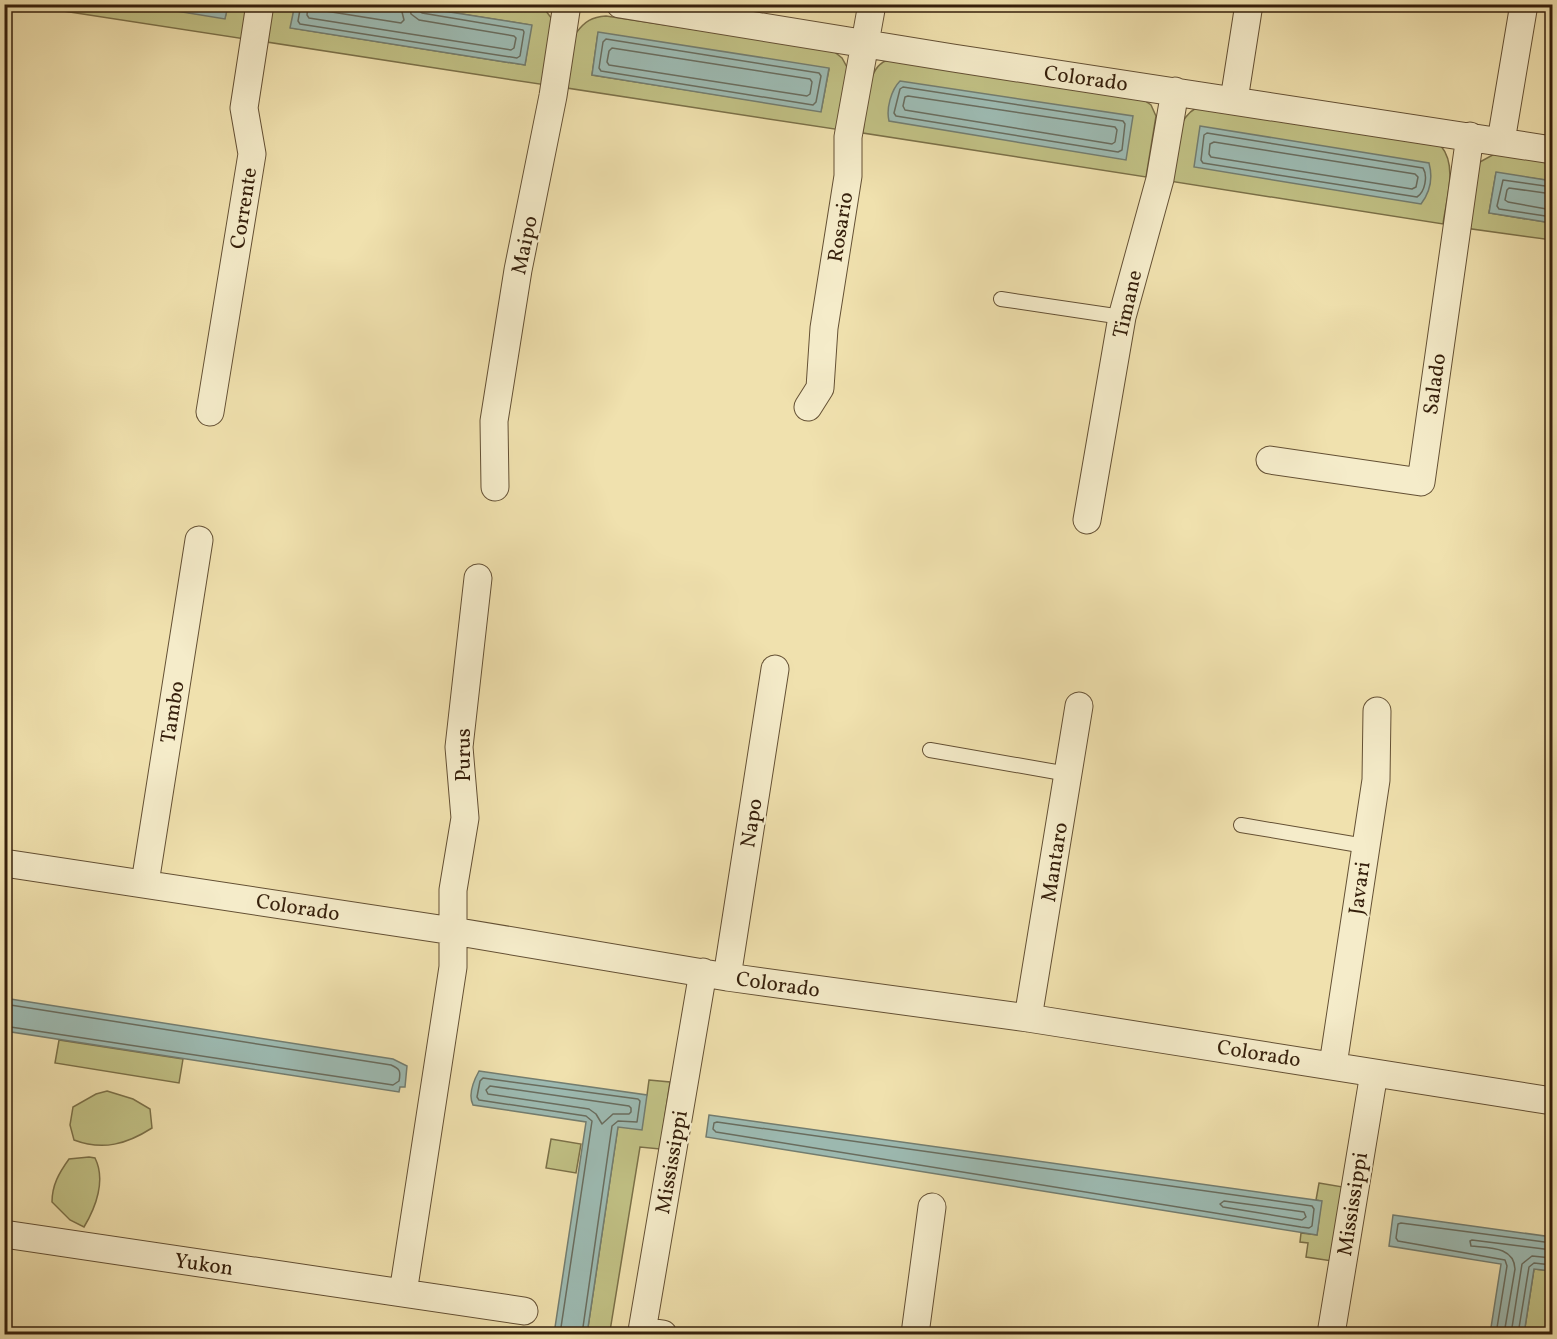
<svg xmlns="http://www.w3.org/2000/svg" width="1557" height="1339" viewBox="0 0 1557 1339" font-family="Vollkorn,serif">
  <style>
    .green { fill: #c1c185; stroke: #7b7048; stroke-width: 1.5; fill-rule: evenodd }
    .water { fill: #9dbbb3; stroke: #737d70; stroke-width: 1.5 }
    .lines { fill: none; stroke-linecap: round; stroke-linejoin: round }
    .shore { stroke: #696d5f; stroke-width: 1.5 }
    .lane-casing { stroke: #645034; stroke-width: 16 }
    .street-casing { stroke: #645034; stroke-width: 29 }
    .lane { stroke: #f5ecca; stroke-width: 14 }
    .street { stroke: #f5ecca; stroke-width: 27 }
    .labels { text-anchor: middle; stroke-width: 4.5; stroke-linejoin: round; paint-order: stroke }
    .street-label { font-size: 21px; fill: #351f0b; stroke: #f5ecca }
  </style>
  <rect width="100%" height="100%" fill="#f0e1ae"/>
  <filter id="stains"><feTurbulence type="fractalNoise" baseFrequency=".00333" numOctaves="4"/><feColorMatrix values="0 0 0 0 .2 0 0 0 0 .09 0 0 0 0 .02 0 0 0 .5 -.17"/></filter>
  <radialGradient id="worn" r=".72"><stop offset=".6" stop-color="#630" stop-opacity="0"/><stop offset="1" stop-color="#630" stop-opacity=".3"/></radialGradient>
  <path class="green" d="M 273,4 L 295,5 L 291,28 L 525,65 L 531,25 L 405,5 L 537,6 L 546,11 L 552,19 L 546,85 L 267,42 Z
    M 24,5 L 139,5 L 225,18 L 228,5 L 250,5 L 245,39 Z
    M 606,16 L 832,50 L 842,58 L 848,69 L 841,130 L 567,88 L 576,33 C 585,21 592,17 606,16 ZM 598,33 L 829,69 L 821,111 L 592,75 Z
    M 891,59 L 1141,98 L 1151,105 L 1156,116 L 1146,177 L 863,133 C 865,115 866,73 882,63 C 884,61 888,60 891,59 Z
    M 1196,108 L 1441,146 C 1458,166 1446,200 1443,224 L 1169,181 C 1174,157 1173,121 1196,108 Z
    M 1498,152 L 1552,160 L 1552,181 L 1496,173 L 1489,213 L 1552,223 L 1552,240 L 1465,228 L 1478,163 Z
    M 59,1040 L 183,1059 L 179,1083 L 55,1063 Z
    M 649,1080 L 670,1082 L 660,1149 L 640,1147 L 610,1331 L 630,1334 L 587,1334 L 618,1126 L 647,1095 Z
    M 107,1091 L 133,1099 L 150,1109 L 152,1128 C 127,1144 103,1151 74,1140 L 70,1125 L 73,1107 L 96,1094 Z
    M 551,1139 L 581,1144 L 576,1173 L 546,1168 Z
    M 89,1157 L 95,1158 C 106,1180 96,1207 84,1227 L 70,1220 L 52,1202 C 52,1185 59,1173 69,1159 Z
    M 1319,1183 L 1343,1187 L 1332,1261 L 1306,1257 L 1308,1243 L 1300,1242 L 1301,1233 L 1317,1235 L 1321,1201 L 1316,1200 Z
    M 1534,1269 L 1552,1271 L 1552,1306 L 1548,1334 L 1524,1334 Z"/>
  <path class="water" d="M 295,4 L 405,5 L 532,25 L 525,65 L 290,28 Z
    M 139,5 L 228,4 L 228,5 L 225,19 Z
    M 598,32 L 829,68 L 821,112 L 592,75 Z
    M 900,81 L 1133,116 L 1126,160 L 889,121 C 886,109 891,90 900,81 Z
    M 1200,126 L 1429,163 C 1433,178 1431,191 1421,204 L 1194,167 Z
    M 1496,172 L 1552,181 L 1552,223 L 1489,213 Z
    M 4,998 L 393,1059 L 407,1066 L 405,1087 L 400,1087 L 399,1092 L 5,1031 Z
    M 479,1071 L 647,1095 L 642,1130 L 618,1127 L 587,1334 L 554,1334 L 586,1122 L 473,1105 C 468,1095 474,1080 479,1071 Z
    M 709,1115 L 1322,1201 L 1317,1235 L 706,1137 Z
    M 1393,1215 L 1552,1237 L 1552,1271 L 1534,1269 L 1524,1334 L 1490,1334 L 1501,1264 L 1389,1246 Z"/>
  <g class="lines">
    <path class="shore" d="M 301,4 L 298,21 L 300,24 L 517,58 L 520,56 L 524,32 L 523,30 L 422,13 L 418,10 L 417,4
      M 308,4 L 307,15 L 309,18 L 511,50 L 514,48 L 516,38 L 514,36 L 419,20 L 411,14 L 409,4
      M 317,4 L 319,10 L 401,23 L 404,20 L 400,4
      M 606,39 L 819,73 L 821,76 L 816,102 L 813,105 L 601,71 L 599,68 L 603,42 Z
      M 612,48 L 810,79 L 812,82 L 810,94 L 807,96 L 609,65 L 607,62 L 609,51 Z
      M 903,87 L 1123,121 L 1125,124 L 1122,150 L 1118,152 L 896,116 L 894,113 L 900,89 Z
      M 908,96 L 1115,127 L 1117,130 L 1115,142 L 1112,144 L 905,110 L 903,106 L 905,97 Z
      M 1207,133 L 1423,168 C 1428,176 1425,192 1417,197 L 1203,163 L 1201,160 L 1204,135 Z
      M 1214,142 L 1415,174 L 1418,177 L 1416,187 L 1412,189 L 1211,157 L 1209,154 L 1210,144 Z
      M 1552,187 L 1503,180 L 1497,206 L 1499,209 L 1552,217
      M 1552,194 L 1509,188 L 1507,190 L 1505,200 L 1508,202 L 1552,210
      M 4,1004 L 391,1065 C 400,1069 401,1071 399,1081 L 393,1085 L 4,1026
      M 490,1086 L 629,1106 L 631,1108 L 631,1112 L 629,1114 L 613,1114 L 602,1124 L 596,1114 L 589,1109 L 488,1094 L 486,1090 Z
      M 717,1122 L 1312,1206 L 1314,1209 L 1312,1226 L 1309,1228 L 1301,1227 L 716,1132 L 713,1129 L 714,1123 Z
      M 1224,1201 L 1304,1212 L 1306,1217 L 1302,1220 L 1223,1207 L 1220,1204 Z
      M 560,1334 L 592,1121 L 586,1116 L 479,1100 L 477,1097 L 480,1081 L 483,1078 L 638,1099 L 640,1101 L 637,1122 L 618,1121 L 612,1126 L 582,1334
      M 1496,1334 L 1507,1266 L 1505,1260 L 1398,1241 L 1396,1238 L 1398,1224 L 1401,1223 L 1552,1243
      M 1504,1334 L 1515,1269 C 1514,1246 1488,1248 1471,1246 L 1470,1241 L 1472,1240 L 1552,1250
      M 1511,1334 L 1522,1264 L 1532,1256 L 1552,1258
      M 1518,1334 L 1529,1267 L 1534,1263 L 1552,1265"/>
    <g class="lane-casing">
      <path id="lane" d="M 1001,299 L 1122,317
        M 930,750 L 1068,774
        M 1241,825 L 1365,846"/>
    </g>
    <g class="street-casing">
      <path id="street" d="M 620,4 L 953,58 L 1552,150
        M 1234,100 L 1249,4
        M 1501,141 L 1524,4
        M 808,407 L 820,388 L 824,328 L 848,176 L 848,137 L 872,4
        M 210,412 L 252,154 L 244,108 L 260,4
        M 1270,460 L 1421,482 L 1470,136
        M 495,487 L 494,421 L 518,270 L 553,96 L 567,4
        M 1087,520 L 1122,317 L 1160,179 L 1175,91
        M 4,863 L 453,931 L 727,977 L 1028,1018 L 1552,1101
        M 145,883 L 199,540
        M 727,977 L 775,669
        M 1028,1018 L 1079,706
        M 1333,1065 L 1376,780 L 1377,711
        M 4,1234 L 524,1311
        M 403,1293 L 453,967 L 453,890 L 465,818 L 459,747 L 478,578
        M 663,1334 L 642,1331 L 703,972
        M 915,1334 L 932,1207
        M 1331,1334 L 1374,1073"/>
    </g>
    <use href="#lane" class="lane"/>
    <use href="#street" class="street"/>
  </g>
  <g class="labels">
    <g class="street-label">
      <text transform="translate(1086 78) rotate(8)" y="7">Colorado</text>
      <text transform="translate(243 208) rotate(-81)" y="7">Corrente</text>
      <text transform="translate(840 227) rotate(-81)" y="7">Rosario</text>
      <text transform="translate(524 245) rotate(-78)" y="7">Maipo</text>
      <text transform="translate(1127 304) rotate(-77)" y="7">Timane</text>
      <text transform="translate(1434 384) rotate(-82)" y="7">Salado</text>
      <text transform="translate(172 712) rotate(-81)" y="7">Tambo</text>
      <text transform="translate(463 755) rotate(-90)" y="7">Purus</text>
      <text transform="translate(751 823) rotate(-81)" y="7">Napo</text>
      <text transform="translate(1054 862) rotate(-81)" y="7">Mantaro</text>
      <text transform="translate(1359 888) rotate(-82)" y="7">Javari</text>
      <text transform="translate(298 907) rotate(9)" y="7">Colorado</text>
      <text transform="translate(778 984) rotate(8)" y="7">Colorado</text>
      <text transform="translate(1259 1053) rotate(9)" y="7">Colorado</text>
      <text transform="translate(671 1162) rotate(-80)" y="7">Mississippi</text>
      <text transform="translate(1352 1204) rotate(-81)" y="7">Mississippi</text>
      <text transform="translate(204 1264) rotate(8)" y="7">Yukon</text>
    </g>
  </g>
  <rect width="1557" height="1339" fill="none" stroke="#f0e1ae" stroke-width="24"/>
  <rect x="6" y="6" width="1545" height="1327" fill="none" stroke="#351f0b" stroke-width="3"/>
  <rect x="12" y="12" width="1533" height="1315" fill="none" stroke="#351f0b" stroke-width="1.5"/>
  <rect width="100%" height="100%" filter="url(#stains)"/>
  <rect width="100%" height="100%" fill="url(#worn)"/>
</svg>
